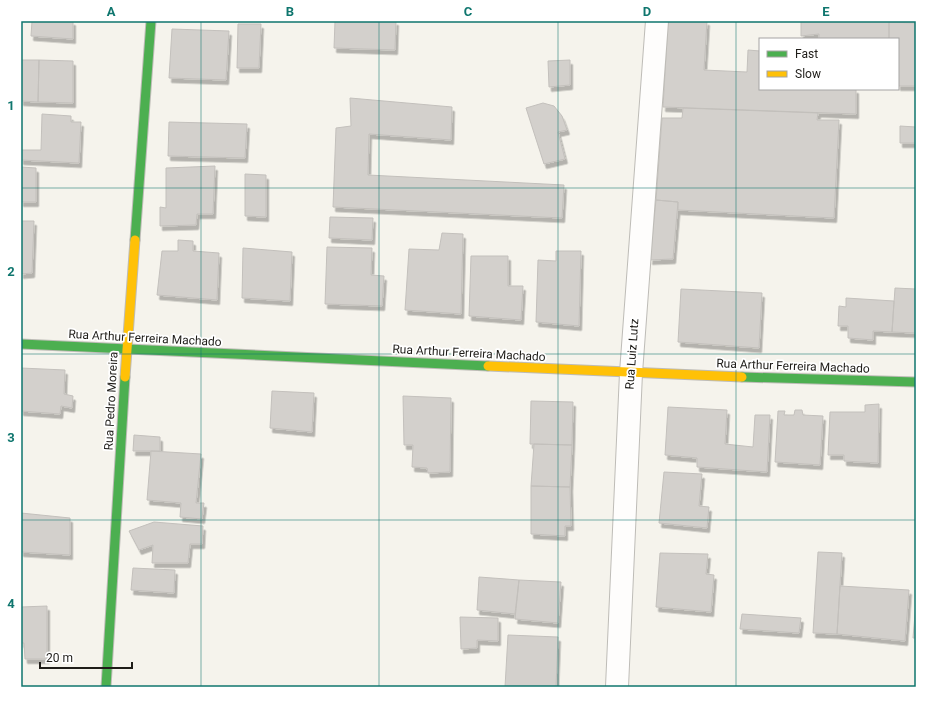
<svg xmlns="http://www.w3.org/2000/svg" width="937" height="708" viewBox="0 0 937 708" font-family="Roboto,sans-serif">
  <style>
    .building { fill: #d3d0cc; stroke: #c3c0bc; filter: url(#shadow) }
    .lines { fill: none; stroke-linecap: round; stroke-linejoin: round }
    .street-casing { stroke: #bebcb7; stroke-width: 24 }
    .fast-casing { stroke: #bebcb7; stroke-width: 11 }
    .slow-casing { stroke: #bebcb7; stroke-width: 11 }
    .street { stroke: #fefdfc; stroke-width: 22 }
    .fast { stroke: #4caf50; stroke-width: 9 }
    .slow { stroke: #ffc107; stroke-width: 9 }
    .grid { fill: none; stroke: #0f766e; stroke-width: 1; stroke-opacity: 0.55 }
    .labels { text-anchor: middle; stroke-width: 3.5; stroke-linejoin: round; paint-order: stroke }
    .street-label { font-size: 12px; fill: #1e1c18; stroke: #fff }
    .neatline { fill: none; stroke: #0f766e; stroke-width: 1.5 }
    .grid-label { font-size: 13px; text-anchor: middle; font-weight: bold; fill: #0f766e }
  </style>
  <defs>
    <filter id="shadow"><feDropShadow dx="2.5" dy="4.5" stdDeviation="0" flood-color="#0004"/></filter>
  </defs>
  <rect width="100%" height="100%" fill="#f5f3ec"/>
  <path class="building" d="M 32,21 L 73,21 L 73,39 L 31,36 Z
    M 335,21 L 396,21 L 395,50 L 334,48 Z
    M 668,21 L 707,21 L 704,70 L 747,72 L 748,50 L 760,51 L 760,89 L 856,89 L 856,114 L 663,107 Z
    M 801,21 L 889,21 L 889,39 L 819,39 L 819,34 L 801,36 Z
    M 889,22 L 916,23 L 916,86 L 898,86 L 898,39 L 889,39 Z
    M 238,24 L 261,24 L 259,68 L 237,68 Z
    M 172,29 L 229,31 L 226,80 L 169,78 Z
    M 21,60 L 39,60 L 38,102 L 21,101 Z
    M 39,60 L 73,61 L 73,103 L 38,102 Z
    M 570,60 L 570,85 L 549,87 L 548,61 Z
    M 350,98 L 452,107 L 451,140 L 369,134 L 368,175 L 564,185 L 562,218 L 333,207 L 336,128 L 351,126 Z
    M 543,103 L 554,106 L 562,116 L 567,130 L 558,132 L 565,159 L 544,164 L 526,108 Z
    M 683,108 L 818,113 L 817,120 L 839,120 L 834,218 L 678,210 L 678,202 L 656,200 L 662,118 L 682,118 Z
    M 42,114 L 71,116 L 71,122 L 81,122 L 79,163 L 21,160 L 21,150 L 41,150 Z
    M 169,122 L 247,124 L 245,158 L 168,156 Z
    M 900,126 L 916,127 L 916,143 L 900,143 Z
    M 215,166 L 213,214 L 197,214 L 196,225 L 160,226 L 160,207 L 166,208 L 166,168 Z
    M 21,167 L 36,168 L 36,202 L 21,202 Z
    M 245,174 L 266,175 L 266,217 L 245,216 Z
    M 656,200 L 678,202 L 673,259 L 650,260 Z
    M 330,217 L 373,218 L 372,240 L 329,238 Z
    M 21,221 L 34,221 L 32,273 L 21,274 Z
    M 442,233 L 463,234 L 461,314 L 405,310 L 409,249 L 439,250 Z
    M 178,240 L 193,241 L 193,251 L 219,253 L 217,300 L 157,295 L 162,251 L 178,251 Z
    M 327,247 L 372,248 L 371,275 L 384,276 L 382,306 L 325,304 Z
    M 243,248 L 292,252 L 290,301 L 242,298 Z
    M 556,251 L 581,251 L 579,326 L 536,322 L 538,260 L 556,261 Z
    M 471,256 L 508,256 L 508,286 L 523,286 L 521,320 L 469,316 Z
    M 895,288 L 916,289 L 916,333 L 892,332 Z
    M 681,289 L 762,293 L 759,348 L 678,342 Z
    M 846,298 L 894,301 L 892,332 L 873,331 L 873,340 L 848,338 L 848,326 L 838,326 L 839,306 L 846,307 Z
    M 21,368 L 65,370 L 64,394 L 73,396 L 72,408 L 61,406 L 60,414 L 21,411 Z
    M 272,391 L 314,393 L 312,432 L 270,428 Z
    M 403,396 L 451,398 L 450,472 L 428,473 L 427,468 L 412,467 L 413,445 L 404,445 Z
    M 531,401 L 573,402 L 572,445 L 530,444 Z
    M 879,404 L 878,463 L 844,461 L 844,455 L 828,455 L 830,412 L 865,412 L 865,405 Z
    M 668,407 L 727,410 L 725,444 L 753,447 L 755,415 L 770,415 L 767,472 L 697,467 L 697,458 L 665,455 Z
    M 795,410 L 802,410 L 803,415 L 823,416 L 820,465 L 775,462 L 778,411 L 785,411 L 784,415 L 794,415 Z
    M 134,435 L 160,437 L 160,451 L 133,451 Z
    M 534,444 L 572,445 L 570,487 L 531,486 Z
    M 151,451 L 201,454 L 196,503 L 204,503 L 202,519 L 180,517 L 181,503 L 147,500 Z
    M 664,472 L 702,474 L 699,506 L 709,507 L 707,528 L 659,523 Z
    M 531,486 L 570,487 L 571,526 L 565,526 L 565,536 L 531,534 Z
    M 21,513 L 70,518 L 70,555 L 21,552 Z
    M 154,522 L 203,526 L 202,544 L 190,544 L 188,563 L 152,563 L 153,545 L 139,550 L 129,531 Z
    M 818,552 L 842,553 L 837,634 L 813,633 Z
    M 660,553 L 708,554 L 706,574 L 714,575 L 711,612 L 656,607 Z
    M 133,568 L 175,570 L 174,593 L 131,590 Z
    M 479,577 L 519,580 L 515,614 L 477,610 Z
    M 519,580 L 561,582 L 558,623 L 515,619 Z
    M 840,586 L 909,590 L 905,641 L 837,634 Z
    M 916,602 L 916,638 L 913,638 Z
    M 47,606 L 47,659 L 25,659 L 24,643 L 21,643 L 21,607 Z
    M 742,614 L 801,618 L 799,633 L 740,629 Z
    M 460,617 L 498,618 L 498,641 L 477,640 L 477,648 L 461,649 Z
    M 508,635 L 558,637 L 556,687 L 505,687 Z"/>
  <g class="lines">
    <g class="street-casing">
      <path id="street" d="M 617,687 L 631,373 L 657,21"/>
    </g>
    <g class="fast-casing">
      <path id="fast" d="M 135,240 L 151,21
        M 21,344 L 488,366
        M 742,377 L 916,382
        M 106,687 L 125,377"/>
    </g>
    <g class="slow-casing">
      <path id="slow" d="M 488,366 L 742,377
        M 125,377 L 135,240"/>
    </g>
    <use href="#street" class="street"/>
    <use href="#fast" class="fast"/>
    <use href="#slow" class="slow"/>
  </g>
  <path class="grid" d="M 201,21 L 201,687M 379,21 L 379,687M 558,21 L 558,687M 736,21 L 736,687M 21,188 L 916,188M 21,354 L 916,354M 21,520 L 916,520"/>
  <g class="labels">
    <g class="street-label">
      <text transform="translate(145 338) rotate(3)" y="4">Rua Arthur Ferreira Machado</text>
      <text transform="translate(469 353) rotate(3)" y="4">Rua Arthur Ferreira Machado</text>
      <text transform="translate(632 354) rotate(-86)" y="4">Rua Luiz Lutz</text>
      <text transform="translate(793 366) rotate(2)" y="4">Rua Arthur Ferreira Machado</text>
      <text transform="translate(111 401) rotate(-87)" y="4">Rua Pedro Moreira</text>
    </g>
  </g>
  <rect width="937" height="708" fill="none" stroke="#ffffff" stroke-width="44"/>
  <rect x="759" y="38" width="140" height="52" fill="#ffffff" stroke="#a5a4a3"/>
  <rect x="767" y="51" width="20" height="6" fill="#4caf50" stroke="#a5a4a3"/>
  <text x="795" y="58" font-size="12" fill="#1e1c18">Fast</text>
  <rect x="767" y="71" width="20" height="6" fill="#ffc107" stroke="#a5a4a3"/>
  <text x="795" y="78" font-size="12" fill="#1e1c18">Slow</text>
  <path d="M40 662v6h92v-6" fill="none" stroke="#1e1c18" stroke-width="2"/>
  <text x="46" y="662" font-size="12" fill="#1e1c18" stroke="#ffffff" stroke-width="3" paint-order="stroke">20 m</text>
  <rect x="22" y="22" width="893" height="664" class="neatline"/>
  <g class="grid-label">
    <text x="111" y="16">A</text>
    <text x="290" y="16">B</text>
    <text x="468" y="16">C</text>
    <text x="647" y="16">D</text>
    <text x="826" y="16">E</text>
    <text x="11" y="110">1</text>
    <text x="11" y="276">2</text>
    <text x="11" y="442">3</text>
    <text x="11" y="608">4</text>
  </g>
</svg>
